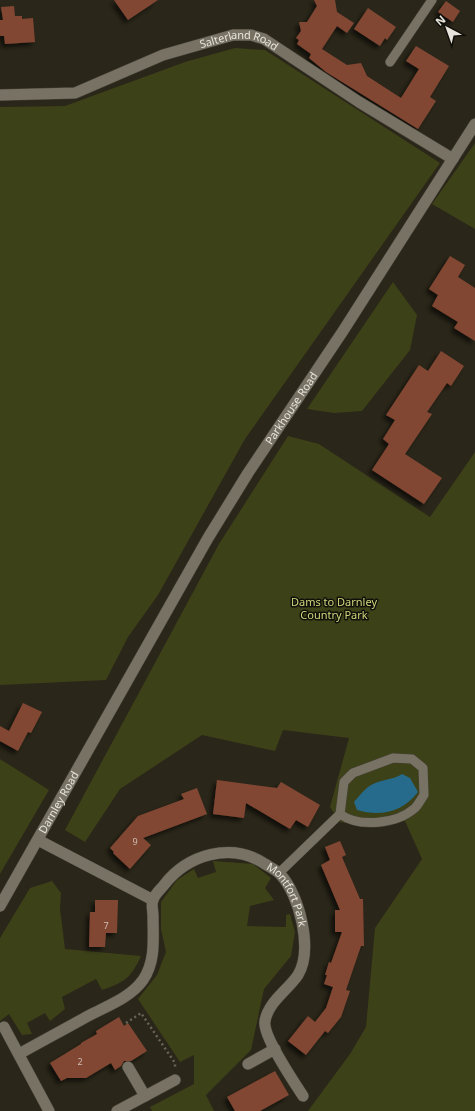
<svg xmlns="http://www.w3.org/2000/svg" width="475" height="1111" viewBox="0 0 475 1111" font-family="'Noto Sans',sans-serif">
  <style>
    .green { fill: #3d4118 }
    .water { fill: #266b8c }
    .building { fill: #814733; filter: url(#shadow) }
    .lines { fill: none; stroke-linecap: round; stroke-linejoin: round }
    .service-casing { stroke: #464238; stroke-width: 10 }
    .minor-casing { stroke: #464238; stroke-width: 12 }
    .secondary-casing { stroke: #464238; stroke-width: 12 }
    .path { stroke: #686459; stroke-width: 2.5; stroke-dasharray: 2 3; stroke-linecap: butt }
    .service { stroke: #777263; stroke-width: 9 }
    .minor { stroke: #777263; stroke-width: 11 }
    .secondary { stroke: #777263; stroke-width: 11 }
    .labels { text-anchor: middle; stroke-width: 3; stroke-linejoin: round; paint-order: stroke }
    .number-label { font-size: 9px; fill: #cebdb2 }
    .street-label { font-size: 11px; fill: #e7e4dc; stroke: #110f0a }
    .park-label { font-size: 11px; fill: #ced77b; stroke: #110f0a }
  </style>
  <defs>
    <filter id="shadow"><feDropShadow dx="-3.5" dy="3.5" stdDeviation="2" flood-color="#0009"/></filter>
  </defs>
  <rect width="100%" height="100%" fill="#2a2619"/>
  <path class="green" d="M 235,48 L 265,50 L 440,163 L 245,439 L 158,595 L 128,637 L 106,680 L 0,685 L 0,107 L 65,106 L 185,62 Z
    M 475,143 L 475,229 L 432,204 Z
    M 393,282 L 417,315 L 410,350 L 362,411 L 334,413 L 307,409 Z
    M 288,436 L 319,444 L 430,517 L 475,452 L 475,1111 L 308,1111 L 350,1054 L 366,1027 L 375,928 L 422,859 L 405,821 L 370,827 L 340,822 L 330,807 L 349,738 L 283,730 L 275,751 L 202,735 L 120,789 L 85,842 L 65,830 L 219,544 Z
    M 0,759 L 49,790 L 0,874 Z
    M 213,861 L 253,864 L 271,878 L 265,888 L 274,900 L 250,906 L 247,926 L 286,927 L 286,915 L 290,914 L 295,932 L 291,956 L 264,989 L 251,1050 L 206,1095 L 214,1111 L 152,1111 L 150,1107 L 194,1084 L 194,1055 L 180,1062 L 138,999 L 157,975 L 166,952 L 161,929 L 161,902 L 177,880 L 194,869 L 198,878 L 216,872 Z
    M 52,881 L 61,893 L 60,909 L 65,949 L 141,956 C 131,978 125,982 102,990 L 96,979 L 62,997 L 65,1009 L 50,1021 L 45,1013 L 27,1023 L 32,1034 L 22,1035 L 9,1014 L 0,1021 L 0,938 L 30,888 Z"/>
  <path class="water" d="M 402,774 L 410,778 L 418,792 C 403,812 380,817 357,810 L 354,802 C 361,794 367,785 378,782 C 387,779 394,779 402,774 Z"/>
  <path class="building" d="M 114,0 L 158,0 L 128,20 Z
    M 314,0 L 335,0 L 337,12 L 354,23 L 347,33 L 337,26 L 322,49 L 347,65 L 361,63 L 367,76 L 401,98 L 419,69 L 406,61 L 416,46 L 449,66 L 430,97 L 436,101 L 418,129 L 326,72 L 309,58 L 311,54 L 297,44 L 299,40 L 296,38 L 301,31 L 299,22 L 307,22 L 317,6 Z
    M 446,1 L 460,11 L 453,22 L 438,12 Z
    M 14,6 L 15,16 L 22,16 L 22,19 L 33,18 L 35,42 L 5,44 L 4,36 L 0,36 L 0,20 L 3,20 L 1,7 Z
    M 368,8 L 396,27 L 387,40 L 385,38 L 380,46 L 354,29 Z
    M 450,256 L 465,265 L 458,277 L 475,288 L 475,341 L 454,328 L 458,322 L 432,306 L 438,295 L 429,289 Z
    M 441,351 L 464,366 L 451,386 L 447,383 L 427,412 L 432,414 L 405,454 L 442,478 L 424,504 L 372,470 L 389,444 L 383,439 L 395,420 L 386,415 L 419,365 L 428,371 Z
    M 23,703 L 42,712 L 31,733 L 28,732 L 18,751 L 0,741 L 0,726 L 9,731 Z
    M 217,780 L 277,788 L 281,782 L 320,805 L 308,827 L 296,820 L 290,829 L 246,803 L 244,818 L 213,814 Z
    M 197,788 L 207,814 L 143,838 L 151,845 L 130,869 L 113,853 L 114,852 L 110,848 L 138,816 L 184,799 L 181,794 Z
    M 340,841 L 346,855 L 342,857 L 360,899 L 363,899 L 364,946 L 361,946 L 346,990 L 350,991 L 341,1017 L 328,1033 L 325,1031 L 306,1055 L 288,1041 L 308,1016 L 315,1022 L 326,1008 L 333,987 L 324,984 L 327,975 L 325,975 L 329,962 L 331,963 L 342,932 L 335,932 L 335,910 L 340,910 L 321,865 L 330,860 L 325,847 Z
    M 95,900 L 118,900 L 117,933 L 106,933 L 105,947 L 89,947 L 90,912 L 95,912 Z
    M 119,1017 L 124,1026 L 128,1023 L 147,1051 L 131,1061 L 124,1061 L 121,1066 L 115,1070 L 111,1063 L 86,1078 L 67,1078 L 61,1081 L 50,1063 L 81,1044 L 81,1043 L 97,1034 L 96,1031 Z
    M 275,1071 L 289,1095 L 260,1111 L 235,1111 L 227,1097 Z"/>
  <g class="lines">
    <g class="service-casing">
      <path id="service" d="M 390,62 L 432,0
        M 279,873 L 340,814 L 344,782 L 353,773 L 393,758 L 412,759 L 423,768 L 424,795 C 421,799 419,804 415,808 C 397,824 359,828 340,814"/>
    </g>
    <g class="minor-casing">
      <g id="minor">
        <path id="s1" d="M 0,95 L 75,93 L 163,55 L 233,35 L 251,35 L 264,39 L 359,102 L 453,159"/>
        <path d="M 38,840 L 153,900"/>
        <path d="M 4,1027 L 49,1111"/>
        <path id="s2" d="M 19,1054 C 42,1041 65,1029 88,1016 C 107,1006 130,998 143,980 C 156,961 153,938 153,916 C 153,911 151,904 153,900 C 154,895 161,889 164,885 C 187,855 231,841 265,864 C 270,867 276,870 280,874 C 300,895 313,950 298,975 C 288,990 268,1002 265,1021 C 262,1035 294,1082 303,1096"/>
        <path d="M 248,1064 L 275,1049"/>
        <path d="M 128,1067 L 145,1096"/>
        <path d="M 117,1111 L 175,1080"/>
      </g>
    </g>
    <g class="secondary-casing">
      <g id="secondary">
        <path id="s3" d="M 0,906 L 208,538 L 248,473 L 343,331 L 475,124"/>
      </g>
    </g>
    <path class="path" d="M 126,1023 L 141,1013 L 175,1063 L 175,1067"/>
    <use href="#service" class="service"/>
    <use href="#minor" class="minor"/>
    <use href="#secondary" class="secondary"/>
  </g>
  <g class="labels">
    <g class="number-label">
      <text x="135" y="845">9</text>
      <text x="106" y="929">7</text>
      <text x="80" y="1065">2</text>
    </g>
    <g class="street-label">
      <text dy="4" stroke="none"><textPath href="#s1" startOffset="250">Salterland Road</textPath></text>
      <text dy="4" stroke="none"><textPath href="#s3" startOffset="577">Parkhouse Road</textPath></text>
      <text dy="4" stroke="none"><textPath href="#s3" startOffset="119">Darnley Road</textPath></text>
      <text dy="4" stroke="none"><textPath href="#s2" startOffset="399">Montfort Park</textPath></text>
    </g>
    <g class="park-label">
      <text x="334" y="606">Dams to Darnley<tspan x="334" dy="13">Country Park</tspan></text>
    </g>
  </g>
  <g transform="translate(447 28) rotate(319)" stroke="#110f0a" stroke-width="3" paint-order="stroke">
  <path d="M0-3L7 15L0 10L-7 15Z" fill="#e7e4dc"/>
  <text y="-6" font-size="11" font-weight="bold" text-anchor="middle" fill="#e7e4dc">N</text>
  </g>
</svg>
